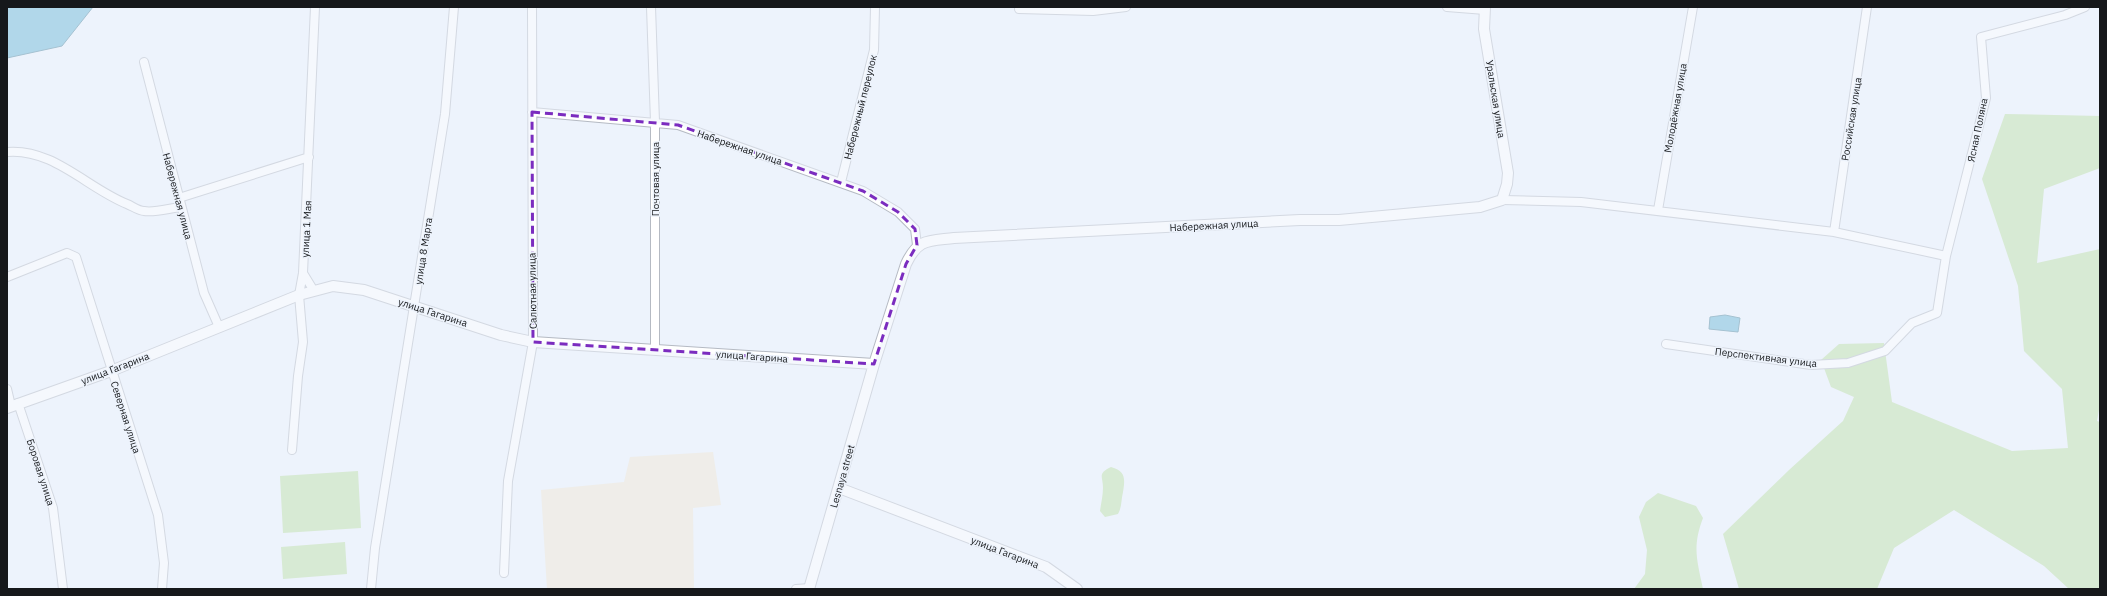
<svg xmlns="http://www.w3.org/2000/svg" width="2107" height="596" viewBox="0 0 2107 596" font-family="'IBM Plex Sans',sans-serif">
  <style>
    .education { fill: #f1e7d2 }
    .green { fill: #bddfa4 }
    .water { fill: #68b7d6; stroke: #4f879e }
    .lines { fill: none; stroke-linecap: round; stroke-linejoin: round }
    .minor-casing { stroke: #b5bac3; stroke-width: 10 }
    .tertiary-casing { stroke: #b5bac3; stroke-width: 12 }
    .minor { stroke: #fff; stroke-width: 8 }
    .tertiary { stroke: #fff; stroke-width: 10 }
    .marked { fill: none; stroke: #7b2cbf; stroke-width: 3; stroke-dasharray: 8 5; stroke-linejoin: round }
    .labels { text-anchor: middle; stroke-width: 3; stroke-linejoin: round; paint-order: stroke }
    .street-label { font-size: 10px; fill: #16181b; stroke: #edf3fc }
  </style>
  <rect width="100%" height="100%" fill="#edf3fc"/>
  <path class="education" d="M 713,452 L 721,505 L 693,508 L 694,589 L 547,589 L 541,490 L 624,482 L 630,457 Z"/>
  <path class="green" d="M 2005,114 L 2100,116 L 2100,168 L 2044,189 L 2037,263 L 2100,249 L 2100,404 L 2097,421 L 2100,422 L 2100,589 L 2069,589 L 2044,566 L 1954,510 L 1894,548 L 1877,589 L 1739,589 L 1723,534 L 1789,470 L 1843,421 L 1854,397 L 1831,387 L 1821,360 L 1839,344 L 1884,343 L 1892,402 L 2012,451 L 2068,448 L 2062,389 L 2024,351 L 2018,286 L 1982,179 Z
    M 1111,467 C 1126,471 1125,479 1123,492 C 1121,500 1122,507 1118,514 L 1105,517 L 1100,511 C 1101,504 1103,495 1103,488 C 1103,476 1097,474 1111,467 Z
    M 358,471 L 361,528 L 283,533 L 280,476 Z
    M 1658,493 L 1696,506 L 1703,518 C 1692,547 1697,560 1703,589 L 1634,589 L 1645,574 L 1647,550 L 1639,517 L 1646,502 Z
    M 345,542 L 347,574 L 283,579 L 281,547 Z"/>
  <path class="water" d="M 7,7 L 93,7 L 62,46 L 7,58 Z
    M 1725,315 L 1740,318 L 1738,332 L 1709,329 L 1710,317 Z"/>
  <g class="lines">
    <g class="minor-casing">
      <path id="minor" d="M 651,7 L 655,122 L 655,350
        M 1447,7 L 1485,10
        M 1019,9 L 1093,11 L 1126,7
        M 144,62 L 204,293 L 219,327
        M 532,112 L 678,125 L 863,191 L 898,212 L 915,229 L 917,245
        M 7,152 C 53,148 87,188 127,204 C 132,206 139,211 144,211 C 155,213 170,208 181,207
        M 841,182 L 874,50 L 875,7
        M 179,198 L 309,157
        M 1502,200 L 1581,202 L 1834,232 L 1946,256
        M 1658,210 L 1693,7
        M 1834,232 L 1867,7
        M 303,273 L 314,291
        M 7,277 L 67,253 L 76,257 L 158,515 L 164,563 L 162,589
        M 1666,344 L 1811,365 L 1848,363 L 1885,351 L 1912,323 L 1937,313 L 1946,256 L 1986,98 L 1981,37 L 2065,15 L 2085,7
        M 7,389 L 11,406
        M 18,403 L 53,508 L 63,589
        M 292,450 L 298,376 L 303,342 L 299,295 L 303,273 L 315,7
        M 504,573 L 508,481 L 533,342 L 532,7
        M 371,589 L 375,548 L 445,114 L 454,7
        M 796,589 L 810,588"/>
    </g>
    <g class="tertiary-casing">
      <path id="tertiary" d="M 7,408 L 111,371 L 299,295 L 333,286 L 364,290 L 501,335 L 533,342 L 874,364
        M 839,488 L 1046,567 L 1077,589
        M 809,589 L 874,364 L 906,264 C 918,238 929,241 954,238 L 1300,220 L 1339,220 L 1480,207 L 1502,200 L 1507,184 L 1508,173 L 1484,29 L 1485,7"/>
    </g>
    <use href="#minor" class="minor"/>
    <use href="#tertiary" class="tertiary"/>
  </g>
  <path d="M0 0H2107V596H0ZM 532,112 L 678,125 L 863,191 L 898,212 L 915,229 L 917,245 L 906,264 L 874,364 L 533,342 Z" fill="#edf3fc" fill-opacity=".55" fill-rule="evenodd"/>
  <path class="marked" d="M 532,112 L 678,125 L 863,191 L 898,212 L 915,229 L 917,245 L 906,264 L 874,364 L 533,342 Z"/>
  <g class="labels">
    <g class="street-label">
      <text transform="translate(1496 99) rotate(81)" y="4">Уральская улица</text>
      <text transform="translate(860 107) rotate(-76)" y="4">Набережный переулок</text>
      <text transform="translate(1675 108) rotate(-80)" y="4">Молодёжная улица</text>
      <text transform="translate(1851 119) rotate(-81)" y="4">Российская улица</text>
      <text transform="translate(1977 130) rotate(-78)" y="4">Ясная Поляна</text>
      <text transform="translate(740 147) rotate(19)" y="4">Набережная улица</text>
      <text transform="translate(655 179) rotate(-90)" y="4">Почтовая улица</text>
      <text transform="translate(178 196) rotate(75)" y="4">Набережная улица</text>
      <text transform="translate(1214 225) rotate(-3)" y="4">Набережная улица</text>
      <text transform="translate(306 229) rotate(-87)" y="4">улица 1 Мая</text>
      <text transform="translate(423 251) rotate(-81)" y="4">улица 8 Марта</text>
      <text transform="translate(532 291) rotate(-91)" y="4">Салютная улица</text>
      <text transform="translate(433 312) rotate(18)" y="4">улица Гагарина</text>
      <text transform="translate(752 356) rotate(4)" y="4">улица Гагарина</text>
      <text transform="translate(1766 357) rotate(7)" y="4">Перспективная улица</text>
      <text transform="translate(115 368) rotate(-21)" y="4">улица Гагарина</text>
      <text transform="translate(126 417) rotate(72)" y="4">Северная улица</text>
      <text transform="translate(41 472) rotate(72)" y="4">Боровая улица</text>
      <text transform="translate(842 476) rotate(-74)" y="4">Lesnaya street</text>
      <text transform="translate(1005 552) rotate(21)" y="4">улица Гагарина</text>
    </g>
  </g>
  <rect width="2107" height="596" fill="none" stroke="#16181b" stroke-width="16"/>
</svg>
